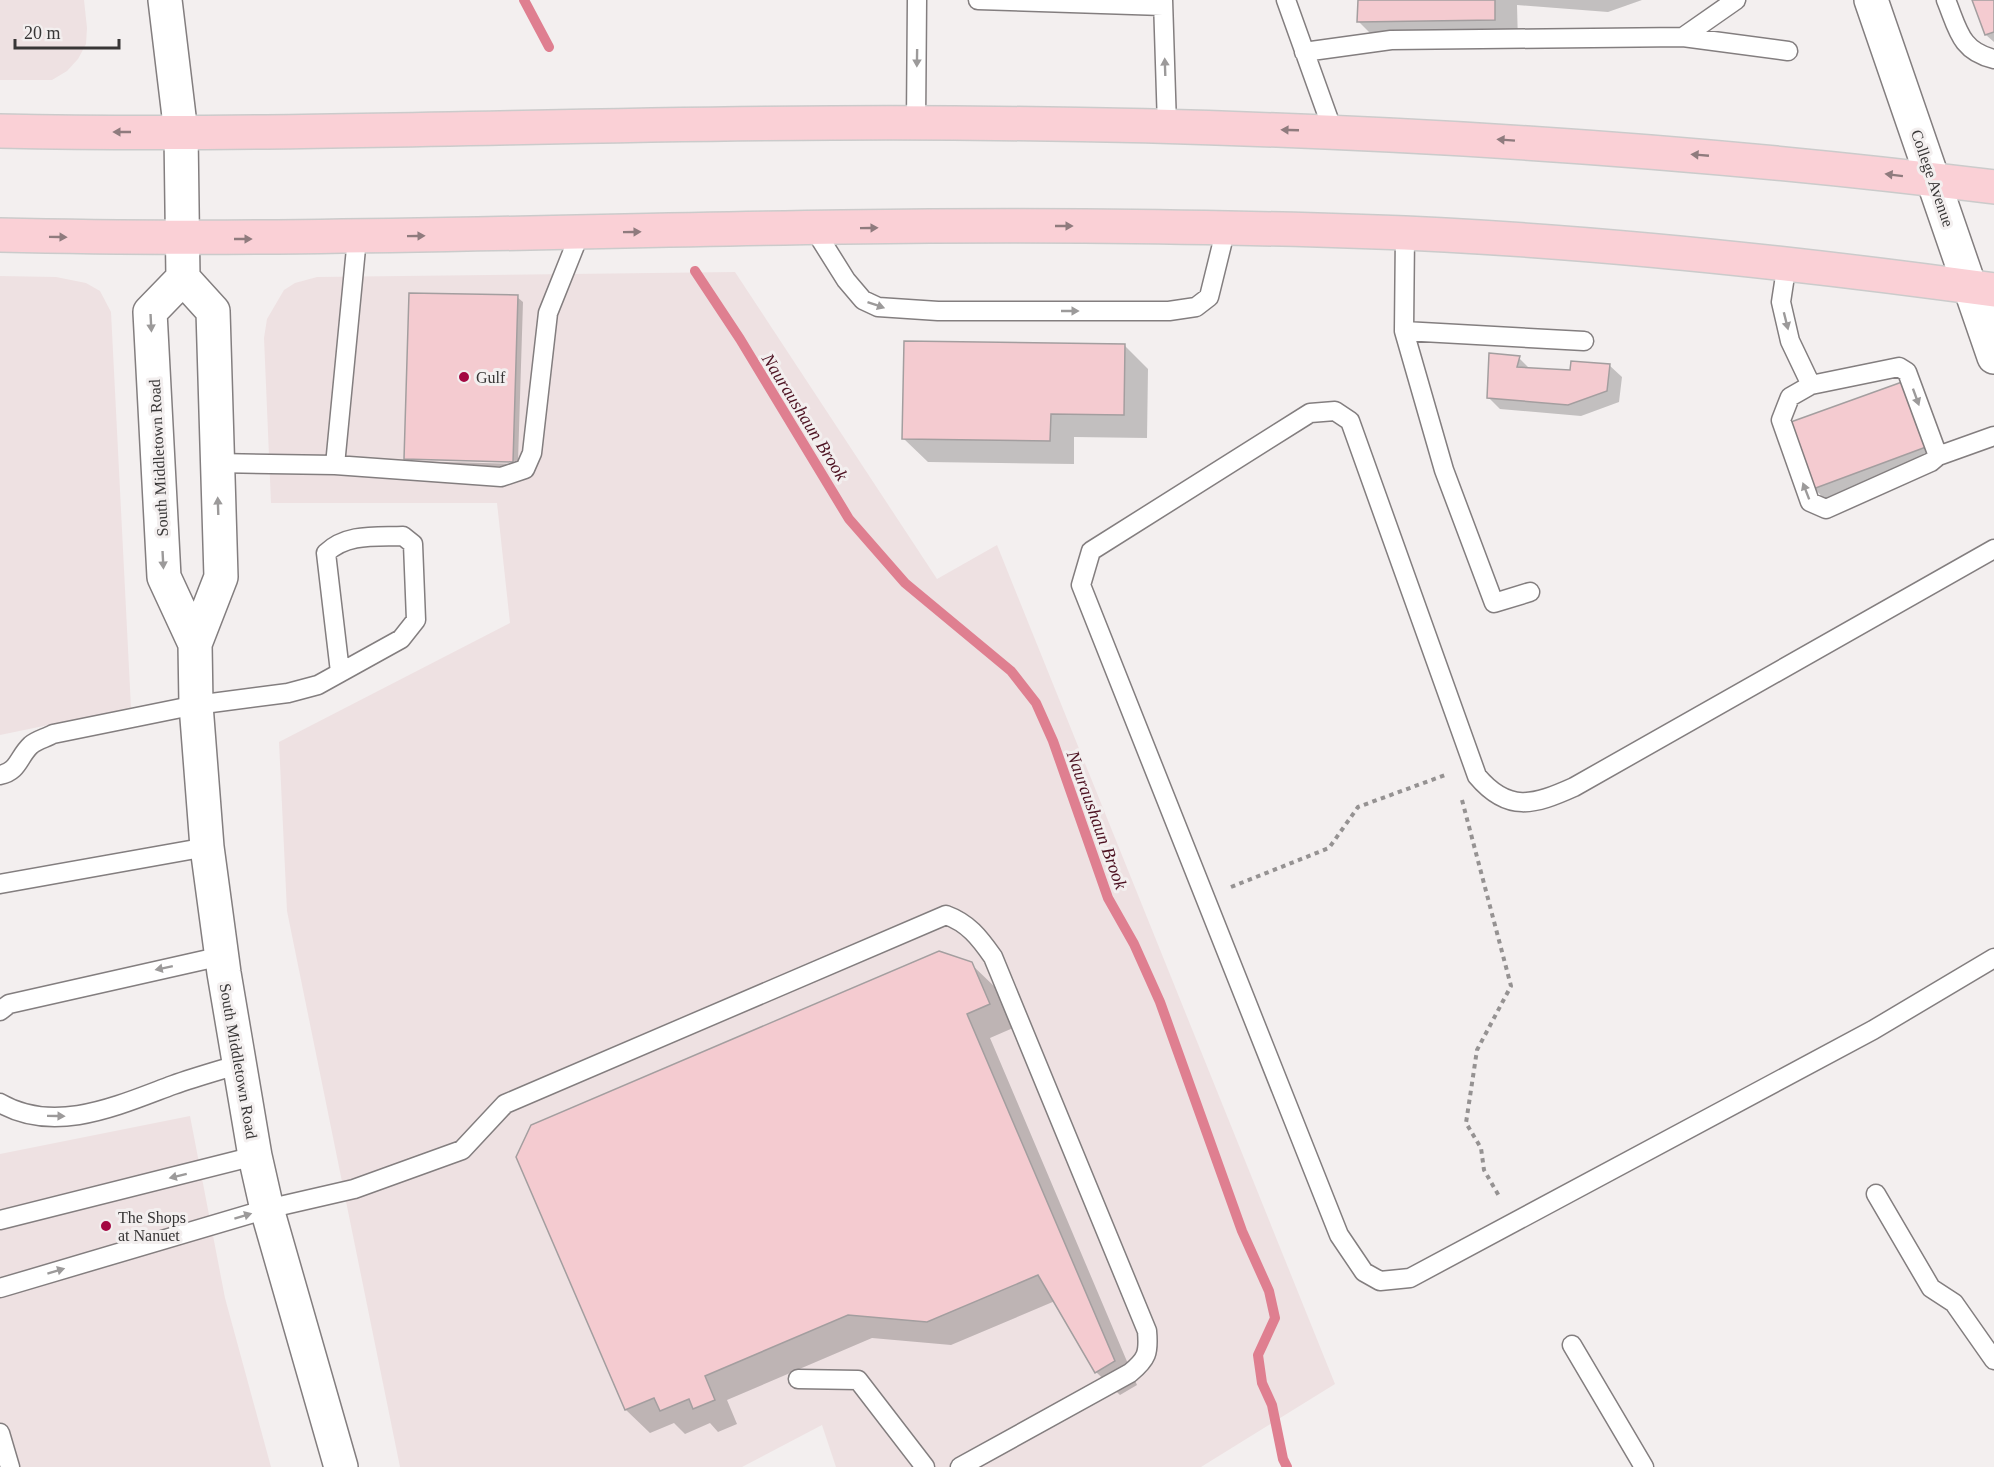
<svg xmlns="http://www.w3.org/2000/svg" width="1994" height="1467" viewBox="0 0 1994 1467" font-family="'Times New Roman',serif">
  <style>
    .built { fill: #eee1e2 }
    .shadow { fill: #0003 }
    .lines { fill: none; stroke-linecap: round; stroke-linejoin: round }
    .stream { stroke: #df7f90; stroke-width: 10 }
    .building { fill: #f4cbd0; stroke: #a39e9f; stroke-width: 1.5 }
    .service-casing { stroke: #837e7f; stroke-width: 21 }
    .tertiary-casing { stroke: #837e7f; stroke-width: 36 }
    .primary-casing { stroke: #cbcbcb; stroke-width: 36 }
    .path { stroke: #959292; stroke-width: 4; stroke-dasharray: 4.5 4.5; stroke-linecap: butt }
    .service { stroke: #fff; stroke-width: 18 }
    .tertiary { stroke: #fff; stroke-width: 33 }
    .primary { stroke: #fad0d6; stroke-width: 33 }
    .oneway { fill: #9c9a9a }
    .oneway2 { fill: #8f7b7e }
    .poi-dot { fill: #a30842; stroke: #f3efef; stroke-width: 2 }
    .labels { text-anchor: middle; stroke-width: 6; stroke-linejoin: round; paint-order: stroke }
    .street-label { font-size: 16px; fill: #383636; stroke: #f3efef }
    .poi-label { font-size: 16px; fill: #383636; stroke: #f3efef; text-anchor: start }
    .water-label { font-size: 18px; font-style: italic; fill: #4d1121; stroke: #f3efef }
  </style>
  <rect width="100%" height="100%" fill="#f3efef"/>
  <path class="built" d="M 0,0 L 84,0 L 87,28 L 86,44 L 78,59 L 67,71 L 52,80 L 0,80 Z
    M 735,272 L 937,579 L 997,545 L 1335,1384 L 1201,1467 L 836,1467 L 822,1425 L 742,1467 L 400,1467 L 287,911 L 279,742 L 510,623 L 497,503 L 271,503 L 264,338 L 267,319 L 284,290 L 295,283 L 317,277 Z
    M 0,276 L 56,277 L 86,283 L 100,291 L 111,312 L 131,708 L 0,735 Z
    M 190,1116 L 225,1298 L 271,1467 L 0,1467 L 0,1154 Z"/>
  <path class="shadow" d="M 1359,0 L 1642,0 L 1608,12 L 1517,5 L 1518,43 L 1382,45 L 1358,21 Z
    M 1974,0 L 1994,0 L 1994,42 L 1986,35 Z
    M 517,297 L 523,302 L 518,461 L 409,458 L 409,461 L 518,464 L 518,467 L 411,464 L 405,458 Z
    M 1125,346 L 1148,369 L 1147,438 L 1074,437 L 1074,464 L 928,462 L 904,439 Z
    M 1519,358 L 1531,370 L 1571,372 L 1609,365 L 1622,377 L 1619,402 L 1581,416 L 1500,409 L 1488,397 Z
    M 1920,402 L 1943,466 L 1832,507 L 1814,488 Z
    M 971,964 L 996,988 L 1013,1028 L 990,1038 L 1137,1385 L 1120,1395 L 1096,1372 L 1055,1301 L 951,1345 L 872,1338 L 727,1400 L 737,1424 L 718,1432 L 710,1423 L 685,1434 L 674,1423 L 650,1433 L 626,1410 Z"/>
  <g class="lines">
    <path class="stream" d="M 524,0 L 549,47
      M 695,271 L 740,339 L 849,519 L 905,583 L 1011,671 L 1036,703 L 1053,741 L 1108,898 L 1134,944 L 1160,1002 L 1242,1231 L 1269,1291 L 1275,1318 L 1258,1355 L 1262,1383 L 1272,1405 L 1283,1459 L 1287,1467"/>
  </g>
  <path class="building" d="M 1358,0 L 1495,0 L 1495,20 L 1357,22 Z
    M 1972,0 L 1994,0 L 1994,32 L 1985,35 Z
    M 409,293 L 518,295 L 513,462 L 404,459 Z
    M 904,341 L 1125,344 L 1124,415 L 1051,414 L 1050,441 L 902,439 Z
    M 1489,353 L 1520,356 L 1517,367 L 1570,370 L 1571,361 L 1610,364 L 1607,391 L 1568,405 L 1487,398 Z
    M 1902,382 L 1926,447 L 1813,489 L 1788,423 Z
    M 939,951 L 972,962 L 990,1004 L 967,1014 L 1115,1361 L 1095,1373 L 1038,1275 L 927,1322 L 848,1315 L 705,1376 L 715,1400 L 693,1409 L 689,1399 L 660,1411 L 654,1398 L 625,1410 L 516,1157 L 531,1125 Z"/>
  <g class="lines">
    <g class="service-casing">
      <path id="service" d="M 978,0 L 1163,6
        M 1163,0 L 1167,126
        M 1286,0 L 1333,131
        M 1946,0 C 1958,29 1960,51 1994,59
        M 1683,37 L 1736,0
        M 1304,52 L 1391,40 L 1683,37 L 1788,51
        M 916,123 L 917,0
        M 814,229 L 846,280 L 863,300 L 878,307 L 938,311 L 1169,311 L 1196,307 L 1209,297 L 1226,228
        M 1405,233 L 1404,331 L 1444,470 L 1494,603 L 1530,592
        M 1787,263 L 1781,302 L 1790,341 L 1811,385 L 1899,367 L 1907,372 L 1938,456 L 1931,462 L 1826,509 L 1810,502 L 1781,420 L 1790,397 L 1811,385
        M 1404,331 L 1584,341
        M 1938,456 L 1994,436
        M 216,463 L 335,465 L 357,238
        M 335,465 L 501,477 L 525,469 L 532,453 L 548,313 L 580,233
        M 1994,549 L 1574,787 C 1534,805 1508,813 1477,776 L 1350,421 L 1335,411 L 1310,413 L 1091,551 L 1081,585 L 1339,1235 L 1364,1272 L 1380,1281 L 1410,1278 L 1873,1030 L 1994,958
        M 0,775 C 19,771 18,757 31,745 C 37,740 46,738 53,734 L 196,705 L 288,693 L 318,685 L 401,639 L 416,620 L 413,544 L 403,536 C 376,537 347,533 326,553 L 340,672
        M 0,884 L 207,847
        M 0,1011 L 9,1004 L 222,956
        M 0,1103 C 55,1135 119,1105 173,1085 C 195,1077 217,1071 240,1064
        M 1876,1194 L 1931,1288 L 1954,1303 L 1994,1360
        M 0,1220 L 255,1156
        M 0,1288 L 267,1209 L 354,1189 L 462,1150 L 505,1104 L 946,915 C 968,923 979,937 993,957 L 1147,1331 C 1149,1353 1147,1359 1130,1373 L 960,1467
        M 1572,1345 L 1644,1467
        M 798,1379 L 858,1380 L 925,1467
        M 0,1433 L 10,1467"/>
    </g>
    <g class="tertiary-casing">
      <path id="tertiary" d="M 165,0 L 181,133 L 183,278 L 150,312 L 164,577 L 195,644
        M 1871,0 L 1994,357
        M 183,278 L 213,311 L 221,577 L 195,644 L 196,705 L 207,847 L 224,973 L 255,1156 L 267,1209 L 341,1467"/>
    </g>
    <g class="primary-casing">
      <path id="primary" d="M 0,131 C 278,137 555,124 833,123 C 1221,121 1608,139 1994,187
        M 0,235 C 361,244 722,223 1084,226 C 1204,227 1325,229 1445,235 C 1629,245 1812,265 1994,290"/>
    </g>
    <path class="path" d="M 1462,800 L 1511,986 L 1477,1050 L 1466,1123 L 1481,1148 L 1484,1170 L 1499,1196
      M 1231,887 L 1329,848 L 1358,807 L 1448,774"/>
    <use href="#service" class="service"/>
    <use href="#tertiary" class="tertiary"/>
    <use href="#primary" class="primary"/>
  </g>
  <defs><path id="oneway-solid" d="M-6-.8H1V-3.2L6.5 0L1 3.2V.8H-6Z" transform="scale(1.5)"/></defs>
  <g class="oneway">
    <use href="#oneway-solid" transform="translate(917 58) rotate(91)"/>
    <use href="#oneway-solid" transform="translate(1165 67) rotate(-92)"/>
    <use href="#oneway-solid" transform="translate(876 305) rotate(19)"/>
    <use href="#oneway-solid" transform="translate(1070 311)"/>
    <use href="#oneway-solid" transform="translate(1786 321) rotate(76)"/>
    <use href="#oneway-solid" transform="translate(151 323) rotate(87)"/>
    <use href="#oneway-solid" transform="translate(1916 397) rotate(70)"/>
    <use href="#oneway-solid" transform="translate(1806 491) rotate(-111)"/>
    <use href="#oneway-solid" transform="translate(218 506) rotate(-92)"/>
    <use href="#oneway-solid" transform="translate(163 560) rotate(87)"/>
    <use href="#oneway-solid" transform="translate(164 968) rotate(168)"/>
    <use href="#oneway-solid" transform="translate(56 1116) rotate(1)"/>
    <use href="#oneway-solid" transform="translate(178 1176) rotate(166)"/>
    <use href="#oneway-solid" transform="translate(243 1216) rotate(-17)"/>
    <use href="#oneway-solid" transform="translate(56 1271) rotate(-17)"/>
  </g>
  <g class="oneway2">
    <use href="#oneway-solid" transform="translate(1290 130) rotate(-178)"/>
    <use href="#oneway-solid" transform="translate(122 132) rotate(-180)"/>
    <use href="#oneway-solid" transform="translate(1506 140) rotate(-176)"/>
    <use href="#oneway-solid" transform="translate(1700 155) rotate(-175)"/>
    <use href="#oneway-solid" transform="translate(1894 175) rotate(-173)"/>
    <use href="#oneway-solid" transform="translate(1064 226)"/>
    <use href="#oneway-solid" transform="translate(869 228) rotate(-1)"/>
    <use href="#oneway-solid" transform="translate(632 232) rotate(-1)"/>
    <use href="#oneway-solid" transform="translate(416 236) rotate(-1)"/>
    <use href="#oneway-solid" transform="translate(58 237) rotate(1)"/>
    <use href="#oneway-solid" transform="translate(243 239)"/>
  </g>
  <g class="poi-dot">
    <circle cx="464" cy="377" r="6"/>
    <circle cx="106" cy="1226" r="6"/>
  </g>
  <g class="labels">
    <g class="street-label">
      <text transform="translate(1933 178) rotate(71)" y="6">College Avenue</text>
      <text transform="translate(158 458) rotate(-93)" y="6">South Middletown Road</text>
      <text transform="translate(239 1061) rotate(80)" y="6">South Middletown Road</text>
    </g>
    <g class="poi-label">
      <text x="476" y="383">Gulf</text>
      <text x="118" y="1223">The Shops<tspan x="118" dy="18">at Nanuet</tspan></text>
    </g>
    <g class="water-label">
      <text transform="translate(805 417) rotate(58)" y="6">Nauraushaun Brook</text>
      <text transform="translate(1097 820) rotate(70)" y="6">Nauraushaun Brook</text>
    </g>
  </g>
  <path d="M15 39v9h104v-9" fill="none" stroke="#383636" stroke-width="3"/>
  <text x="24" y="39" font-size="18" fill="#383636" stroke="#f3efef" stroke-width="4.5" paint-order="stroke">20 m</text>
</svg>
